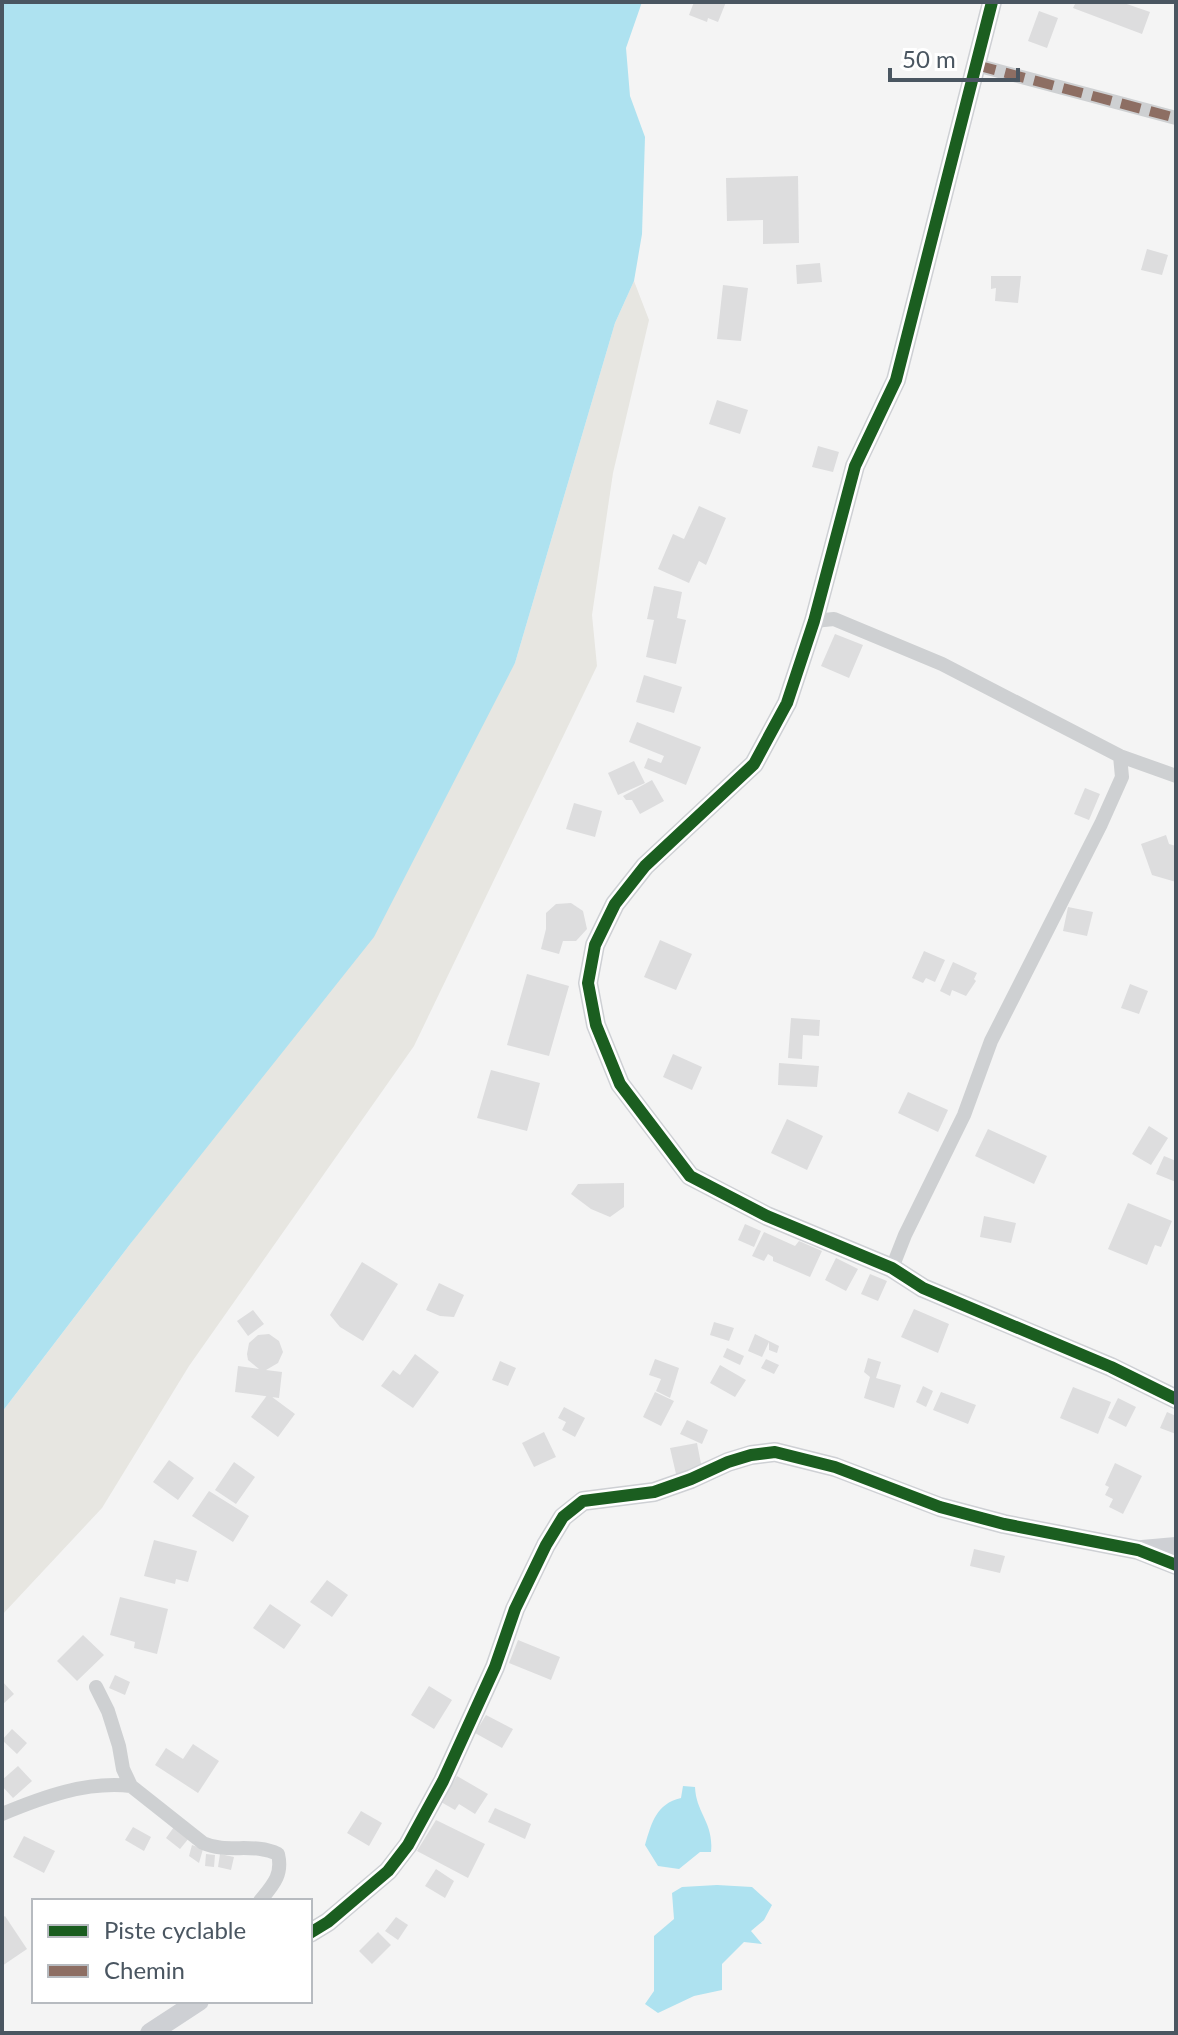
<svg xmlns="http://www.w3.org/2000/svg" width="1178" height="2035" viewBox="0 0 1178 2035" font-family="Lato,sans-serif">
  <style>
    .sand { fill: #e7e6e1 }
    .water { fill: #aee2f0 }
    .building { fill: #ddddde }
    .lines { fill: none; stroke-linecap: round; stroke-linejoin: round }
    .street { stroke: #ced0d2; stroke-width: 14 }
    .secondary { stroke: #ced0d4; stroke-width: 20 }
    .quiet { stroke: #8d6e63; stroke-width: 10; stroke-dasharray: 20 10; stroke-linecap: butt }
    .cycleway-casing { stroke: #fff; stroke-width: 17 }
    .cycleway { stroke: #1b5e20; stroke-width: 12 }
  </style>
  <rect width="100%" height="100%" fill="#f4f4f4"/>
  <path class="sand" d="M 634,281 L 649,320 L 613,473 L 592,615 L 597,666 L 414,1046 L 189,1366 L 102,1508 L 2,1615 L 2,1412 L 131,1243 L 515,663 L 615,323 Z"/>
  <path class="water" d="M 2,2 L 642,2 L 626,48 L 630,96 L 645,137 L 642,234 L 634,281 L 615,323 L 515,663 L 374,937 L 131,1243 L 2,1412 Z
    M 683,1786 L 695,1787 C 696,1813 714,1823 711,1852 L 700,1852 L 679,1869 L 658,1866 L 645,1845 C 652,1822 656,1804 681,1798 Z
    M 717,1885 L 752,1887 L 772,1905 L 764,1920 L 751,1931 L 762,1944 L 744,1942 L 722,1964 L 722,1990 L 694,1996 L 658,2013 L 645,2004 L 654,1991 L 654,1936 L 674,1919 L 672,1893 L 682,1887 Z"/>
  <path class="building" d="M 694,2 L 726,2 L 718,22 L 708,18 L 707,22 L 689,15 Z
    M 1076,2 L 1121,2 L 1150,12 L 1142,34 L 1073,8 Z
    M 1039,11 L 1058,18 L 1047,48 L 1028,41 Z
    M 798,176 L 799,243 L 763,244 L 763,220 L 727,221 L 726,178 Z
    M 1147,249 L 1168,255 L 1162,275 L 1141,270 Z
    M 820,263 L 822,282 L 797,284 L 796,265 Z
    M 991,276 L 1021,276 L 1018,303 L 995,301 L 996,288 L 991,289 Z
    M 723,285 L 748,288 L 741,341 L 717,339 Z
    M 717,400 L 748,410 L 740,434 L 709,424 Z
    M 818,446 L 839,452 L 833,472 L 812,467 Z
    M 699,506 L 726,518 L 706,565 L 699,561 L 689,583 L 658,569 L 673,534 L 684,539 Z
    M 654,586 L 682,592 L 677,618 L 686,620 L 676,664 L 646,657 L 654,620 L 647,619 Z
    M 835,634 L 863,645 L 849,678 L 821,666 Z
    M 644,675 L 682,687 L 674,713 L 636,702 Z
    M 637,722 L 701,747 L 686,785 L 644,768 L 648,758 L 661,763 L 664,756 L 629,742 Z
    M 634,761 L 645,783 L 618,795 L 608,773 Z
    M 652,780 L 664,801 L 640,814 L 632,800 L 626,800 L 623,796 Z
    M 1085,788 L 1100,794 L 1089,820 L 1074,814 Z
    M 574,803 L 602,811 L 595,837 L 566,829 Z
    M 1166,835 L 1169,844 L 1176,846 L 1176,882 L 1152,875 L 1141,844 Z
    M 571,903 L 583,911 L 587,929 L 576,941 L 563,941 L 559,954 L 541,949 L 546,929 L 546,913 L 556,904 Z
    M 1068,907 L 1093,912 L 1087,936 L 1063,931 Z
    M 660,940 L 692,954 L 676,990 L 644,977 Z
    M 924,951 L 945,960 L 935,982 L 926,978 L 923,983 L 912,978 Z
    M 953,962 L 977,973 L 974,979 L 976,981 L 966,996 L 952,990 L 950,996 L 940,991 Z
    M 527,974 L 569,986 L 549,1056 L 507,1045 Z
    M 1130,984 L 1148,991 L 1139,1014 L 1121,1008 Z
    M 791,1018 L 820,1020 L 819,1036 L 803,1035 L 802,1059 L 788,1058 Z
    M 673,1054 L 702,1067 L 692,1090 L 663,1077 Z
    M 779,1063 L 819,1066 L 817,1087 L 778,1085 Z
    M 491,1070 L 540,1083 L 527,1131 L 477,1118 Z
    M 908,1092 L 948,1110 L 938,1132 L 898,1113 Z
    M 787,1119 L 823,1136 L 807,1170 L 771,1153 Z
    M 1149,1126 L 1168,1138 L 1151,1165 L 1132,1154 Z
    M 988,1129 L 1047,1156 L 1034,1184 L 975,1156 Z
    M 1164,1156 L 1176,1161 L 1176,1182 L 1156,1174 Z
    M 624,1183 L 624,1207 L 610,1217 L 591,1209 L 571,1194 L 578,1184 Z
    M 1128,1203 L 1172,1221 L 1161,1247 L 1155,1245 L 1147,1265 L 1108,1249 Z
    M 984,1216 L 1016,1223 L 1011,1243 L 980,1237 Z
    M 745,1224 L 761,1231 L 754,1247 L 738,1240 Z
    M 764,1232 L 795,1246 L 799,1241 L 822,1251 L 810,1277 L 773,1261 L 773,1257 L 768,1254 L 764,1261 L 752,1256 Z
    M 836,1258 L 858,1269 L 846,1291 L 825,1280 Z
    M 362,1262 L 398,1284 L 363,1341 L 340,1327 L 330,1315 Z
    M 870,1274 L 887,1281 L 878,1301 L 861,1294 Z
    M 439,1283 L 464,1295 L 454,1317 L 440,1316 L 426,1310 Z
    M 914,1309 L 949,1324 L 938,1353 L 901,1337 Z
    M 253,1310 L 264,1324 L 248,1336 L 237,1321 Z
    M 714,1322 L 734,1328 L 729,1341 L 710,1335 Z
    M 269,1334 L 279,1341 L 283,1352 L 278,1363 L 266,1370 L 282,1372 L 279,1398 L 235,1392 L 238,1366 L 259,1369 L 248,1360 L 247,1354 L 249,1343 L 258,1335 Z
    M 755,1334 L 779,1346 L 777,1353 L 769,1350 L 769,1342 L 762,1357 L 748,1351 Z
    M 727,1348 L 744,1356 L 740,1365 L 723,1357 Z
    M 415,1354 L 439,1372 L 413,1408 L 381,1386 L 393,1370 L 400,1375 Z
    M 868,1358 L 881,1362 L 876,1378 L 901,1385 L 894,1408 L 864,1398 L 870,1377 L 864,1372 Z
    M 655,1359 L 679,1368 L 670,1398 L 656,1391 L 661,1379 L 649,1375 Z
    M 766,1359 L 779,1365 L 774,1374 L 761,1368 Z
    M 500,1361 L 516,1368 L 508,1386 L 492,1380 Z
    M 720,1365 L 746,1380 L 735,1397 L 710,1383 Z
    M 923,1386 L 933,1391 L 926,1407 L 916,1402 Z
    M 1073,1387 L 1111,1402 L 1098,1434 L 1060,1418 Z
    M 655,1392 L 674,1401 L 661,1426 L 643,1417 Z
    M 941,1392 L 976,1405 L 968,1424 L 933,1410 Z
    M 268,1394 L 295,1414 L 278,1437 L 251,1417 Z
    M 1118,1398 L 1136,1407 L 1126,1427 L 1108,1418 Z
    M 564,1407 L 585,1418 L 575,1437 L 562,1430 L 566,1422 L 558,1418 Z
    M 1167,1412 L 1176,1416 L 1176,1434 L 1160,1428 Z
    M 687,1420 L 708,1430 L 702,1444 L 680,1434 Z
    M 544,1432 L 556,1457 L 534,1467 L 522,1443 Z
    M 697,1443 L 702,1469 L 676,1474 L 670,1448 Z
    M 169,1460 L 194,1478 L 178,1500 L 153,1482 Z
    M 234,1462 L 255,1477 L 236,1504 L 215,1490 Z
    M 1115,1463 L 1142,1476 L 1123,1514 L 1109,1507 L 1113,1499 L 1105,1495 L 1109,1487 L 1105,1485 Z
    M 209,1491 L 249,1516 L 233,1542 L 192,1516 Z
    M 154,1540 L 197,1551 L 188,1582 L 176,1579 L 175,1584 L 144,1576 Z
    M 974,1549 L 1005,1556 L 1000,1573 L 970,1566 Z
    M 327,1580 L 348,1595 L 332,1617 L 310,1602 Z
    M 120,1597 L 168,1609 L 157,1654 L 134,1648 L 135,1642 L 110,1635 Z
    M 270,1604 L 301,1625 L 284,1649 L 253,1628 Z
    M 83,1635 L 104,1655 L 77,1681 L 57,1661 Z
    M 518,1640 L 560,1657 L 551,1680 L 509,1663 Z
    M 115,1675 L 130,1682 L 125,1695 L 109,1688 Z
    M 2,1681 L 14,1694 L 2,1705 Z
    M 429,1686 L 452,1700 L 434,1729 L 411,1715 Z
    M 486,1715 L 513,1729 L 502,1748 L 475,1733 Z
    M 12,1729 L 27,1743 L 17,1754 L 2,1740 Z
    M 193,1744 L 219,1761 L 198,1793 L 155,1765 L 166,1748 L 183,1759 Z
    M 18,1766 L 32,1781 L 13,1798 L 2,1786 L 2,1780 Z
    M 457,1776 L 488,1794 L 475,1814 L 459,1804 L 455,1810 L 441,1802 Z
    M 495,1808 L 531,1824 L 525,1839 L 488,1822 Z
    M 361,1811 L 382,1823 L 369,1846 L 347,1833 Z
    M 436,1820 L 485,1844 L 468,1878 L 417,1851 Z
    M 133,1827 L 151,1837 L 144,1851 L 125,1840 Z
    M 174,1827 L 189,1838 L 180,1849 L 166,1838 Z
    M 24,1836 L 55,1851 L 44,1873 L 13,1857 Z
    M 192,1845 L 203,1849 L 199,1863 L 189,1856 Z
    M 206,1854 L 215,1855 L 214,1867 L 205,1866 Z
    M 220,1854 L 234,1857 L 231,1870 L 218,1867 Z
    M 436,1869 L 454,1881 L 445,1898 L 425,1886 Z
    M 5,1916 L 27,1949 L 2,1966 L 2,1918 Z
    M 396,1917 L 408,1925 L 398,1940 L 385,1931 Z
    M 378,1932 L 391,1945 L 372,1964 L 359,1951 Z"/>
  <g class="lines">
    <path class="street" d="M 976,65 L 1176,118
      M 814,621 L 834,619 L 942,664 L 1120,756 L 1176,776
      M 892,1268 L 905,1235 L 964,1115 L 991,1041 L 1101,824 L 1122,777 L 1120,756
      M 96,1687 L 108,1711 L 119,1746 L 123,1769 L 131,1786 L 203,1843 C 227,1854 254,1842 278,1854 C 283,1875 273,1885 260,1901
      M 2,1814 C 43,1797 86,1781 131,1786"/>
    <path class="secondary" d="M 992,2 L 896,380 L 855,466 L 814,621 L 787,703 L 754,764 L 645,866 L 615,904 L 595,945 L 588,983 L 596,1025 L 620,1084 L 690,1176 L 767,1216 L 892,1268 L 923,1288 L 1111,1367 L 1176,1399
      M 1142,1550 L 1176,1547
      M 310,1933 L 328,1922 L 388,1871 L 408,1845 L 443,1781 L 495,1667 L 515,1609 L 546,1545 L 563,1517 L 583,1501 L 654,1492 L 691,1479 L 728,1462 L 751,1455 L 775,1452 L 835,1467 L 940,1507 L 1004,1524 L 1138,1550 L 1176,1565
      M 150,2033 L 199,2001"/>
    <path class="quiet" d="M 976,65 L 1176,118"/>
    <g class="cycleway-casing">
      <path id="cycleway" d="M 992,2 L 896,380 L 855,466 L 814,621 L 787,703 L 754,764 L 645,866 L 615,904 L 595,945 L 588,983 L 596,1025 L 620,1084 L 690,1176 L 767,1216 L 892,1268 L 923,1288 L 1111,1367 L 1176,1399
        M 310,1933 L 328,1922 L 388,1871 L 408,1845 L 443,1781 L 495,1667 L 515,1609 L 546,1545 L 563,1517 L 583,1501 L 654,1492 L 691,1479 L 728,1462 L 751,1455 L 775,1452 L 835,1467 L 940,1507 L 1004,1524 L 1138,1550 L 1176,1565"/>
    </g>
    <use href="#cycleway" class="cycleway"/>
  </g>
  <rect width="1178" height="2035" fill="none" stroke="#4a5661" stroke-width="8"/>
  <rect x="32" y="1899" width="280" height="104" fill="#ffffff" stroke="#b7bbc0" stroke-width="2"/>
  <rect x="48" y="1925" width="40" height="12" fill="#1b5e20" stroke="#b7bbc0" stroke-width="2"/>
  <text x="104" y="1939" font-size="24" fill="#4a5661">Piste cyclable</text>
  <rect x="48" y="1965" width="40" height="12" fill="#8d6e63" stroke="#b7bbc0" stroke-width="2"/>
  <text x="104" y="1979" font-size="24" fill="#4a5661">Chemin</text>
  <path d="M890 68v12h128v-12" fill="none" stroke="#4a5661" stroke-width="4"/>
  <text x="902" y="68" font-size="24" fill="#4a5661" stroke="#ffffff" stroke-width="6" paint-order="stroke">50 m</text>
</svg>
